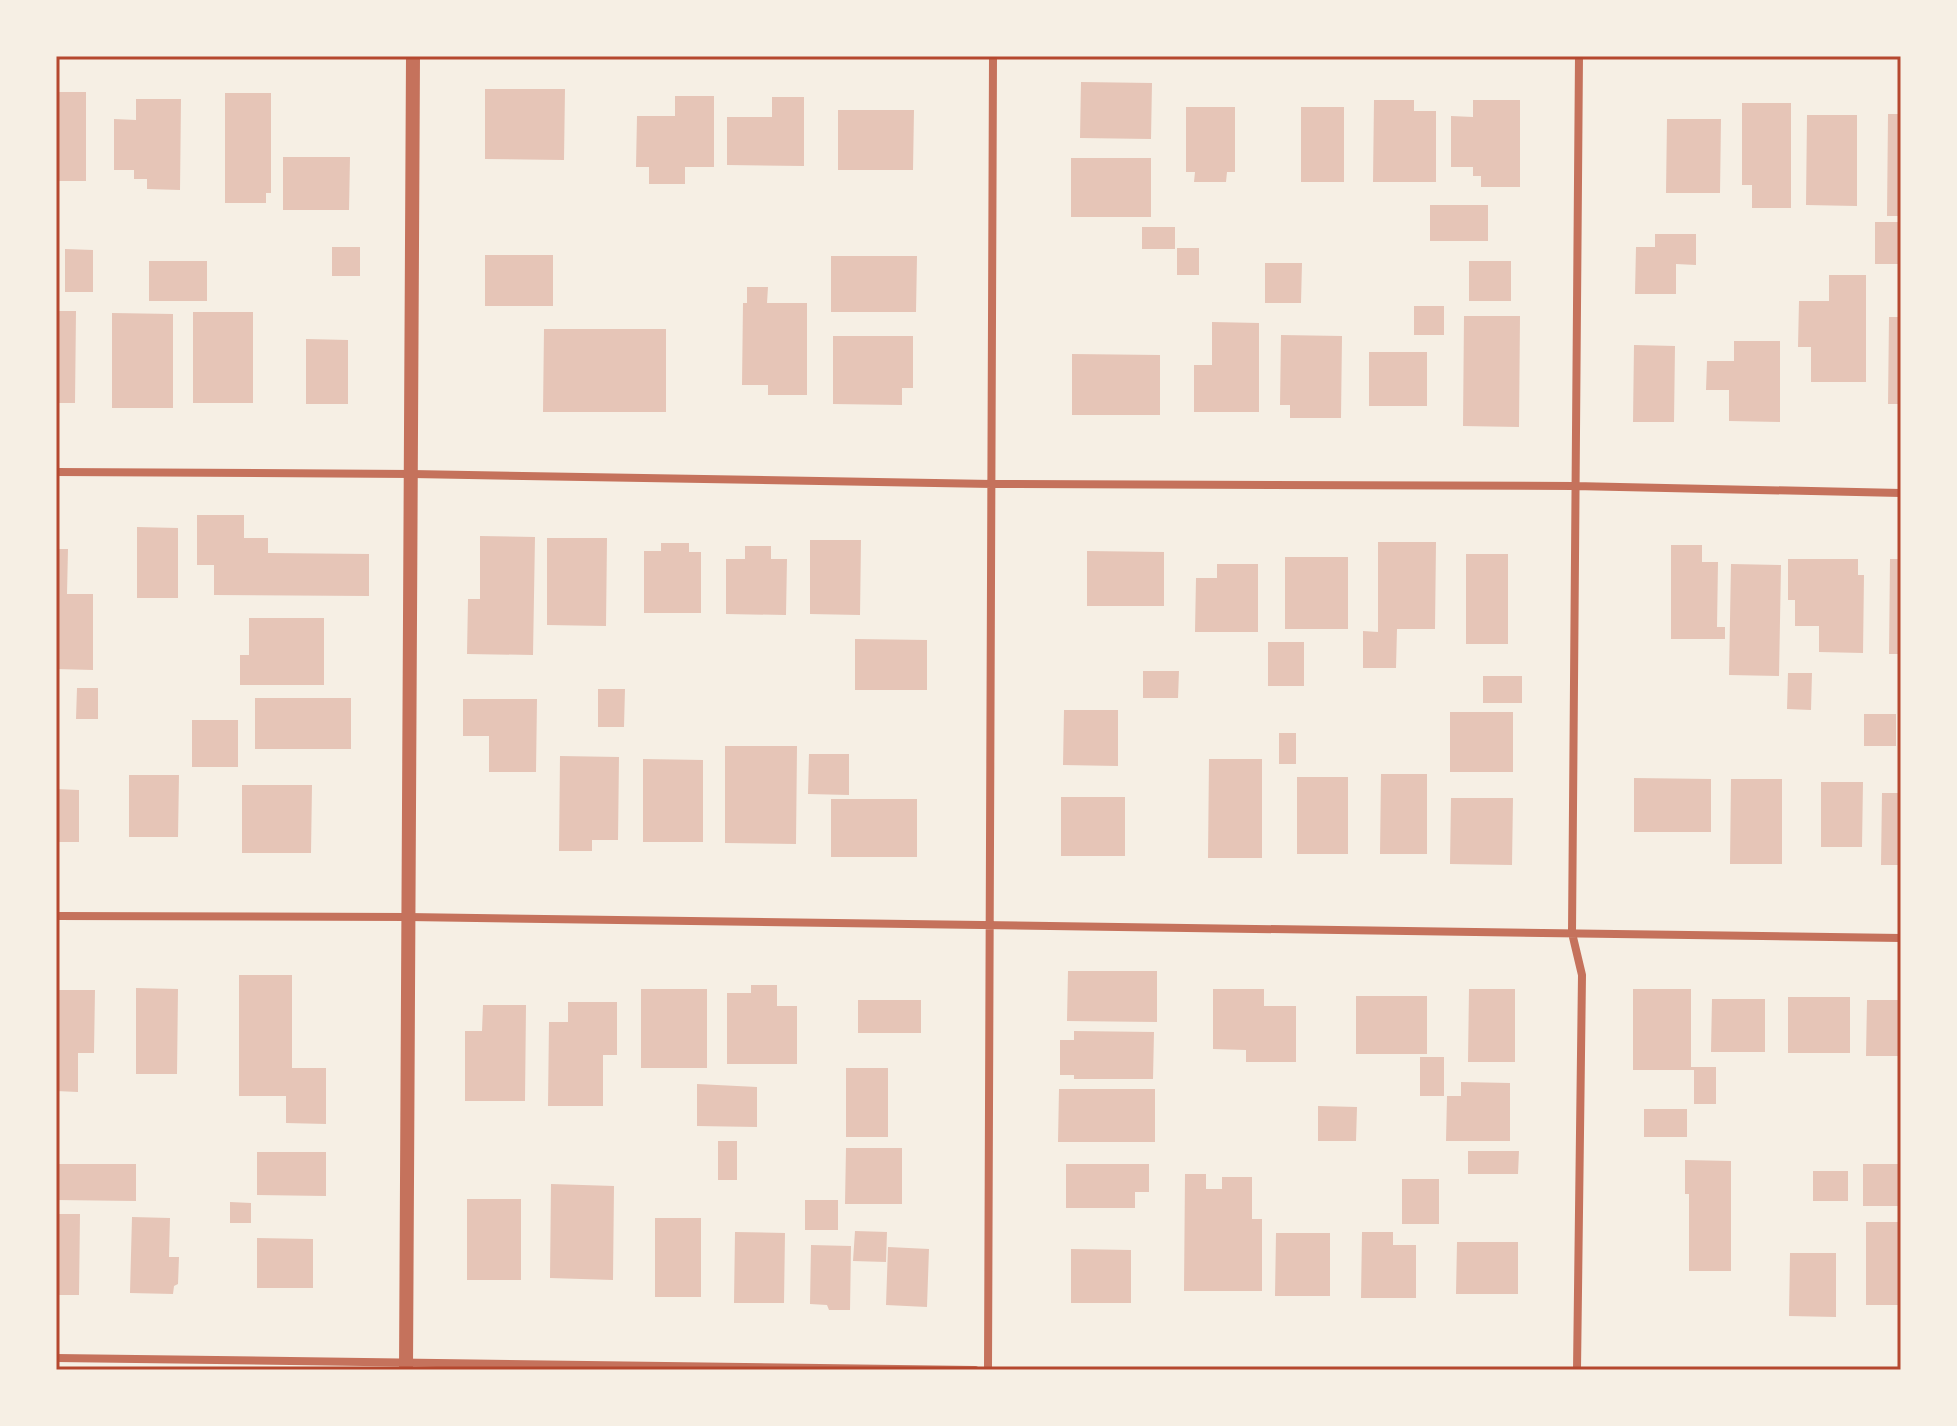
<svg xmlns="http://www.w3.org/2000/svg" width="1957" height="1426" viewBox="0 0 1957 1426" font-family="'Roboto Condensed',sans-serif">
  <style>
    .building { fill: #e6c5b7 }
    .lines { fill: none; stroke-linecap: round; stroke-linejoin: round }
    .minor { stroke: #c5725c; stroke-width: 8 }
    .tertiary { stroke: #c5725c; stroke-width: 14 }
    .neatline { fill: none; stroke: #b5482f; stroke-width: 3 }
  </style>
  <rect width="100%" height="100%" fill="#f6efe4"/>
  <path class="building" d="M 1081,82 L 1152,83 L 1151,139 L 1080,138 Z
    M 485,89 L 565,89 L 564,160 L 485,159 Z
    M 56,92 L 86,92 L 86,181 L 56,181 Z
    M 225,93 L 271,93 L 271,193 L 266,193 L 266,203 L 225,203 Z
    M 675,96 L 714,96 L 714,167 L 685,167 L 685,184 L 649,184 L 649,167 L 636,167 L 637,116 L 675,116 Z
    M 772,97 L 804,97 L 804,166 L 727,165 L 727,117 L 772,117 Z
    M 136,99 L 181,99 L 180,190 L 147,189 L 147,179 L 134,179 L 134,170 L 114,170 L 114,119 L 136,120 Z
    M 1374,100 L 1414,100 L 1414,111 L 1436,111 L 1436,182 L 1373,182 Z
    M 1473,100 L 1520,100 L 1520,187 L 1481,187 L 1481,176 L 1473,176 L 1473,167 L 1451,167 L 1451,116 L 1473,117 Z
    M 1742,103 L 1791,103 L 1791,208 L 1752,208 L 1752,185 L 1742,185 Z
    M 1186,107 L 1235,107 L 1235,172 L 1227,172 L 1226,182 L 1194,182 L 1195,172 L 1186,172 Z
    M 1301,107 L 1344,107 L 1344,182 L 1301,182 Z
    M 838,110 L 914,110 L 913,170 L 838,170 Z
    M 1888,114 L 1901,114 L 1901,216 L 1887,216 Z
    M 1807,115 L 1857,115 L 1857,206 L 1806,205 Z
    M 1667,119 L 1721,119 L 1720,193 L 1666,193 Z
    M 283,157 L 350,157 L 349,210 L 283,210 Z
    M 1071,158 L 1151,158 L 1151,217 L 1071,217 Z
    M 1430,205 L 1488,205 L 1488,241 L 1430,241 Z
    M 1875,222 L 1901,222 L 1901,264 L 1875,264 Z
    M 1142,227 L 1175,227 L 1175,249 L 1142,249 Z
    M 1655,234 L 1696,234 L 1696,265 L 1676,264 L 1676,294 L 1635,294 L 1636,247 L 1655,247 Z
    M 332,247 L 360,247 L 360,276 L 332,276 Z
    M 1177,248 L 1199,248 L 1199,275 L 1177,275 Z
    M 65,249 L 93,250 L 93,292 L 65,292 Z
    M 485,255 L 553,255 L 553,306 L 485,306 Z
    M 831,256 L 917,256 L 916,312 L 831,312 Z
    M 149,261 L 207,261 L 207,301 L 149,301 Z
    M 1469,261 L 1511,261 L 1511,301 L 1469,301 Z
    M 1265,263 L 1302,263 L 1301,303 L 1265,303 Z
    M 1829,275 L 1866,275 L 1866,382 L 1811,382 L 1811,347 L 1798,347 L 1799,301 L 1829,301 Z
    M 747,287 L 768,287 L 767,303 L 807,303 L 807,395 L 768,395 L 768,385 L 742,385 L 743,303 L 747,303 Z
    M 1414,306 L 1444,306 L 1444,335 L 1414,335 Z
    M 56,311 L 76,311 L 75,403 L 56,403 Z
    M 193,312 L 253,312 L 253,403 L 193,403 Z
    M 112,313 L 173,314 L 173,408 L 112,408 Z
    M 1464,316 L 1520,316 L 1519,427 L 1463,426 Z
    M 1889,317 L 1901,317 L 1901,404 L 1888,404 Z
    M 1212,322 L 1259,323 L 1259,412 L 1194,412 L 1194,365 L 1212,365 Z
    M 544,329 L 666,329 L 666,412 L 543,412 Z
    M 1281,335 L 1342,336 L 1341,418 L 1290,418 L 1290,405 L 1280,405 Z
    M 833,336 L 913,336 L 913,388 L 902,388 L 902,405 L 833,404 Z
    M 306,339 L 348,340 L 348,404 L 306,404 Z
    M 1734,341 L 1780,341 L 1780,422 L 1729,421 L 1729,390 L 1706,390 L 1707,361 L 1734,361 Z
    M 1634,345 L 1675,346 L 1674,422 L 1633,422 Z
    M 1369,352 L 1427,352 L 1427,406 L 1369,406 Z
    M 1072,354 L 1160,355 L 1160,415 L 1072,415 Z
    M 197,515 L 244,515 L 244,538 L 268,538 L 268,553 L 369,554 L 369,596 L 214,595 L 214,565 L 197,565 Z
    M 137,527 L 178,528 L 178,598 L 137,598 Z
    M 480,536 L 535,537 L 533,655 L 467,654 L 468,599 L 480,599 Z
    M 547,538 L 607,538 L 606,626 L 547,625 Z
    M 810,540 L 861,540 L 860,615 L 810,614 Z
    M 1378,542 L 1436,542 L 1435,629 L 1397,629 L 1396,668 L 1363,668 L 1363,631 L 1378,632 Z
    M 661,543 L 689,543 L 689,552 L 701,552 L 701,613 L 644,613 L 644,551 L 661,551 Z
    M 1671,545 L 1702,545 L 1702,562 L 1718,562 L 1717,627 L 1725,627 L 1725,639 L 1671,639 Z
    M 745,546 L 771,546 L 771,559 L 787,559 L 786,615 L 726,614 L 726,559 L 745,559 Z
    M 56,549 L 68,549 L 67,594 L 93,594 L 93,670 L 56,669 Z
    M 1087,551 L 1164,552 L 1164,606 L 1087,606 Z
    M 1466,554 L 1508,554 L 1508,644 L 1466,644 Z
    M 1285,557 L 1348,557 L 1348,629 L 1285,629 Z
    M 1788,559 L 1858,559 L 1858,575 L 1864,575 L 1863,653 L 1819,652 L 1819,626 L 1795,626 L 1795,600 L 1788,600 Z
    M 1890,559 L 1901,559 L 1901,654 L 1889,654 Z
    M 1217,564 L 1258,564 L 1258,632 L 1195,632 L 1196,578 L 1217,578 Z
    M 1731,564 L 1781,565 L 1779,676 L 1729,675 Z
    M 249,618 L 324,618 L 324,685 L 240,685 L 240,655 L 249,655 Z
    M 855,639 L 927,640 L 927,690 L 855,690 Z
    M 1268,642 L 1304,642 L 1304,686 L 1268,686 Z
    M 1143,671 L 1179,671 L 1178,698 L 1143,698 Z
    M 1788,673 L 1812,673 L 1811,710 L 1787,709 Z
    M 1483,676 L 1522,676 L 1522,703 L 1483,703 Z
    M 77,688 L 98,688 L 98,719 L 76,719 Z
    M 598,689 L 625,689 L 624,727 L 598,727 Z
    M 255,698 L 351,698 L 351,749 L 255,749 Z
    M 463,699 L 537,699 L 536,772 L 489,772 L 489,736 L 463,736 Z
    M 1064,710 L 1118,710 L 1118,766 L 1063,765 Z
    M 1450,712 L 1513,712 L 1513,772 L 1450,772 Z
    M 1864,714 L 1896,714 L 1896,746 L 1864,746 Z
    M 192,720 L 238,720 L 238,767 L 192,767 Z
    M 1279,733 L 1296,733 L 1296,764 L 1279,764 Z
    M 725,746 L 797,746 L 796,844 L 725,843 Z
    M 809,754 L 849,754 L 849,795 L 808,794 Z
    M 560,756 L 619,757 L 618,840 L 592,840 L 592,851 L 559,851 Z
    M 643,759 L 703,760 L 703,842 L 643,842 Z
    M 1209,759 L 1262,759 L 1262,858 L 1208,858 Z
    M 1381,774 L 1427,774 L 1427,854 L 1380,854 Z
    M 129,775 L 179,775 L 178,837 L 129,837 Z
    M 1297,777 L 1348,777 L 1348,854 L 1297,854 Z
    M 1634,778 L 1711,779 L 1711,832 L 1634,832 Z
    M 1731,779 L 1782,779 L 1782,864 L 1730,864 Z
    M 1821,782 L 1863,782 L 1862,847 L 1821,847 Z
    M 242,785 L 312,785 L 311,853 L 242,853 Z
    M 56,789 L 79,790 L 79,842 L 56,842 Z
    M 1882,793 L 1901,793 L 1901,865 L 1881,865 Z
    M 1061,797 L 1125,797 L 1125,856 L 1061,856 Z
    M 1451,798 L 1513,798 L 1512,865 L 1450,864 Z
    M 831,799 L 917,799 L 917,857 L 831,857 Z
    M 1068,971 L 1157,971 L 1157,1022 L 1067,1021 Z
    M 239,975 L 292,975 L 292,1068 L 326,1068 L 326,1124 L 286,1123 L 286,1096 L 239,1096 Z
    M 751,985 L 777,985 L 777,1006 L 797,1006 L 797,1064 L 727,1064 L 727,993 L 751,993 Z
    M 136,988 L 178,989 L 177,1074 L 136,1074 Z
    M 641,989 L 707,989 L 707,1068 L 641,1068 Z
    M 1213,989 L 1264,989 L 1264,1006 L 1296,1006 L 1296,1062 L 1246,1062 L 1246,1050 L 1213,1049 Z
    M 1469,989 L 1515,989 L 1515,1062 L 1468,1062 Z
    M 1633,989 L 1691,989 L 1691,1067 L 1716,1067 L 1716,1104 L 1694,1104 L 1694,1070 L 1633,1070 Z
    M 56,990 L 95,990 L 94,1053 L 78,1053 L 78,1092 L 56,1091 Z
    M 1356,996 L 1427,996 L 1427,1054 L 1356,1054 Z
    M 1788,997 L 1850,997 L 1850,1053 L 1788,1053 Z
    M 1712,999 L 1765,999 L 1765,1052 L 1711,1052 Z
    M 858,1000 L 921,1000 L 921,1033 L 858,1033 Z
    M 1867,1000 L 1901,1000 L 1901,1056 L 1866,1056 Z
    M 568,1002 L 617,1002 L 617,1055 L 603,1055 L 603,1106 L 548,1106 L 549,1022 L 568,1022 Z
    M 483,1005 L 526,1005 L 525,1101 L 465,1101 L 465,1031 L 482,1031 Z
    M 1074,1031 L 1154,1032 L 1153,1079 L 1074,1079 L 1074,1075 L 1060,1075 L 1060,1040 L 1074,1040 Z
    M 1420,1057 L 1444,1057 L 1444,1096 L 1420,1096 Z
    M 846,1068 L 888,1068 L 888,1137 L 846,1137 Z
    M 1461,1082 L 1510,1083 L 1510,1141 L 1446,1141 L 1447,1096 L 1461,1096 Z
    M 697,1084 L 757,1087 L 757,1127 L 697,1126 Z
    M 1059,1089 L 1155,1089 L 1155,1142 L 1058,1142 Z
    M 1318,1106 L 1357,1107 L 1356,1141 L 1318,1141 Z
    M 1644,1109 L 1687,1109 L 1687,1137 L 1644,1137 Z
    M 718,1141 L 737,1141 L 737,1180 L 718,1180 Z
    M 846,1148 L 902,1148 L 902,1204 L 845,1204 Z
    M 1468,1151 L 1519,1151 L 1518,1174 L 1468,1174 Z
    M 257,1152 L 326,1152 L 326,1196 L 257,1195 Z
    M 1685,1160 L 1731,1161 L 1731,1271 L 1689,1271 L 1689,1194 L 1685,1194 Z
    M 56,1164 L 136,1164 L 136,1201 L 56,1200 Z
    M 1066,1164 L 1149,1164 L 1149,1192 L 1135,1192 L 1135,1208 L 1066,1208 Z
    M 1863,1164 L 1899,1164 L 1898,1206 L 1863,1206 Z
    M 1813,1171 L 1848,1171 L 1848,1201 L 1813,1201 Z
    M 1185,1174 L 1206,1174 L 1206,1189 L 1222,1189 L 1222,1177 L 1252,1177 L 1252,1219 L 1262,1219 L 1262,1291 L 1184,1291 Z
    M 1402,1179 L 1439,1179 L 1439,1224 L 1402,1224 Z
    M 551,1184 L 614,1186 L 613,1280 L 550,1278 Z
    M 467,1199 L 521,1199 L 521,1280 L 467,1280 Z
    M 805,1200 L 838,1200 L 838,1230 L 805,1230 Z
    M 230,1202 L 251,1203 L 251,1223 L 230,1223 Z
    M 56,1214 L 80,1214 L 79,1295 L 56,1295 Z
    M 132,1217 L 170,1218 L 169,1257 L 179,1257 L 178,1284 L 174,1286 L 173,1294 L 130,1293 Z
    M 655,1218 L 701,1218 L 701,1297 L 655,1297 Z
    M 1866,1222 L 1901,1222 L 1901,1305 L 1866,1305 Z
    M 855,1231 L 887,1232 L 886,1262 L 853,1261 Z
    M 735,1232 L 785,1233 L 784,1303 L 734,1303 Z
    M 1362,1232 L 1393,1232 L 1393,1245 L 1416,1245 L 1416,1298 L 1361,1298 Z
    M 1276,1233 L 1330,1233 L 1330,1296 L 1275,1296 Z
    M 257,1238 L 313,1239 L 313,1288 L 257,1288 Z
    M 1457,1242 L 1518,1242 L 1518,1294 L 1456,1294 Z
    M 811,1245 L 851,1246 L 850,1310 L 829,1310 L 827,1305 L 810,1304 Z
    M 888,1247 L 929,1249 L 927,1307 L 886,1305 Z
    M 1071,1249 L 1131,1250 L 1131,1303 L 1071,1303 Z
    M 1790,1253 L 1836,1253 L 1836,1317 L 1789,1316 Z"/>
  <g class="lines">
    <path class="minor" d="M 56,472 L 412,474 L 992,484 L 1574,486 L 1901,493
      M 56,916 L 408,917 L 1901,938
      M 56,1358 L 975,1370
      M 988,1370 L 993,56
      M 1577,1370 L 1582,975 L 1572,933 L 1579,56"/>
    <path class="tertiary" d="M 406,1370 L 413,56"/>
  </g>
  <rect width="1957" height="1426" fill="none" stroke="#f6efe4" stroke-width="116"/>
  <rect x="58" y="58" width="1841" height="1310" class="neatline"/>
</svg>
